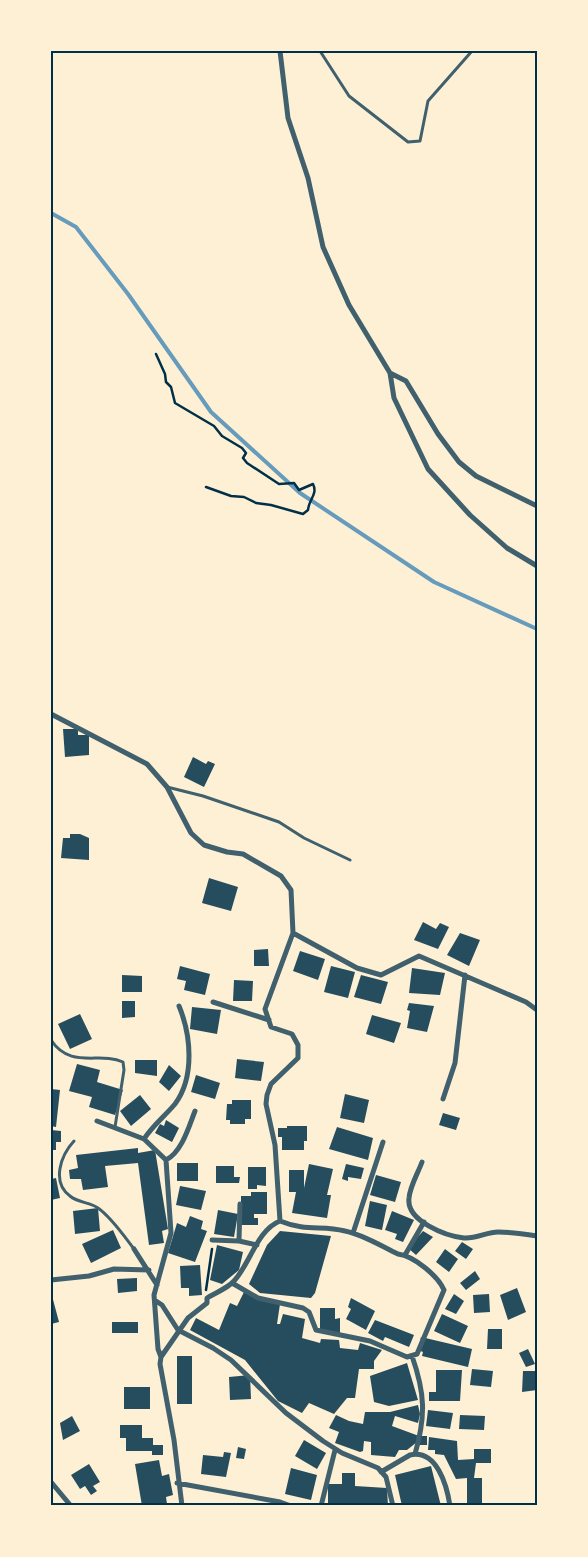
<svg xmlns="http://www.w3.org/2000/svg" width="588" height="1557" viewBox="0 0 588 1557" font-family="'PT Sans',sans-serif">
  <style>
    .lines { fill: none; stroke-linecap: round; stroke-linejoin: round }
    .stream { stroke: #669bbc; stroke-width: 4 }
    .building { fill: #264d5e }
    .path { stroke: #003049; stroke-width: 2.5 }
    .service { stroke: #3f606c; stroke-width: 3 }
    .minor { stroke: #3f606c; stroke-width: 5 }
    .neatline { fill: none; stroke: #003049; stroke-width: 2 }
  </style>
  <rect width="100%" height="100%" fill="#fdf0d5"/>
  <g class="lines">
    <path class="stream" d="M 51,213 L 76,227 L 128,294 L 211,412 L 300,493 L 434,582 L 537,629"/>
  </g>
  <path class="building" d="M 63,729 L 78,729 L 78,735 L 89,735 L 89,755 L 65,757 Z
    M 193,757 L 206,764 L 208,761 L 215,764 L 204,787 L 184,777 Z
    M 70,834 L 80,834 L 89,838 L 89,860 L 61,858 L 63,838 L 70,838 Z
    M 209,878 L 238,887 L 231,911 L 202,903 Z
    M 423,922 L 436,929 L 440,923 L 449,927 L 438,949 L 414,940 Z
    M 460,933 L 480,940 L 469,966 L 447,955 Z
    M 268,949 L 269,966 L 254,966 L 254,950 Z
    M 300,951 L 325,959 L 318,980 L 293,971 Z
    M 180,966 L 210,974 L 205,995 L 184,990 L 186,981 L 177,979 Z
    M 331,966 L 355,972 L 348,998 L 324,992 Z
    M 412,968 L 445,973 L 440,995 L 409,993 Z
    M 122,975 L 142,976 L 142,992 L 122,992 Z
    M 361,975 L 388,982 L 381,1004 L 354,997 Z
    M 234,980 L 253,981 L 252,1001 L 233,1001 Z
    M 122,1001 L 135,1001 L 135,1017 L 122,1018 Z
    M 409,1003 L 434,1006 L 427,1032 L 407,1028 L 410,1011 L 407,1010 Z
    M 192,1007 L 221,1010 L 217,1034 L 190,1029 Z
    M 80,1014 L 92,1039 L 70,1049 L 58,1024 Z
    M 372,1015 L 401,1023 L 394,1043 L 366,1034 Z
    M 237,1059 L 264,1062 L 261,1081 L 235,1078 Z
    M 135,1060 L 157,1060 L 157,1076 L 135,1073 Z
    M 77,1064 L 100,1070 L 97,1082 L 123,1090 L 115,1115 L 89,1107 L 92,1097 L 69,1091 Z
    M 169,1065 L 181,1076 L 169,1091 L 159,1082 Z
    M 196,1075 L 220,1083 L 215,1099 L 191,1092 Z
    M 51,1089 L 60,1090 L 56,1127 L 51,1126 Z
    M 345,1094 L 369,1100 L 364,1123 L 340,1118 Z
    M 140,1095 L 151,1109 L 131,1126 L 120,1111 Z
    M 232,1100 L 251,1100 L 251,1119 L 245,1119 L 245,1124 L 230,1124 L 230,1120 L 226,1120 L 227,1104 L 232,1104 Z
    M 443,1113 L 460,1118 L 456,1130 L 439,1125 Z
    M 166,1120 L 179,1128 L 172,1142 L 155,1133 L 160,1124 L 164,1126 Z
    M 287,1126 L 307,1126 L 307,1141 L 304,1141 L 304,1150 L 282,1150 L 282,1137 L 278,1137 L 278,1128 L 287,1128 Z
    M 337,1127 L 373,1138 L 368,1160 L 329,1149 Z
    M 51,1130 L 61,1131 L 61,1142 L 56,1142 L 56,1150 L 51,1150 Z
    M 138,1148 L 138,1153 L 155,1150 L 168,1229 L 162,1231 L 164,1243 L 149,1245 L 138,1163 L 105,1166 L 108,1187 L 83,1190 L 81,1179 L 70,1179 L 69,1170 L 78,1168 L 76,1155 Z
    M 177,1163 L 198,1163 L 198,1181 L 177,1181 Z
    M 309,1164 L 333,1169 L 327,1195 L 331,1195 L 327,1218 L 292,1213 L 296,1192 L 289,1192 L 289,1170 L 304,1170 L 304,1188 Z
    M 346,1164 L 364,1168 L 361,1179 L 348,1177 L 348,1181 L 342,1179 Z
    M 216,1166 L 234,1166 L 234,1177 L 240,1177 L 239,1183 L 216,1183 Z
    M 248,1167 L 266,1167 L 266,1186 L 257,1185 L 257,1189 L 248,1189 Z
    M 376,1175 L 401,1182 L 395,1202 L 370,1195 Z
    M 56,1178 L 60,1198 L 51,1200 L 51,1179 Z
    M 180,1186 L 206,1191 L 201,1210 L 176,1205 Z
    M 251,1192 L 267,1192 L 267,1214 L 254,1214 L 254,1218 L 258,1218 L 258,1225 L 241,1225 L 241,1196 L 251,1196 Z
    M 370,1201 L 387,1205 L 382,1230 L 365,1226 Z
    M 98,1208 L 100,1231 L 75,1234 L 73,1211 Z
    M 218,1210 L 238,1214 L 234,1237 L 214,1234 Z
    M 392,1211 L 414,1220 L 403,1242 L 395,1239 L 397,1234 L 385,1230 Z
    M 190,1216 L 203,1221 L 201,1229 L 207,1231 L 195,1262 L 168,1253 L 177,1223 L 186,1227 Z
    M 113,1230 L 121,1248 L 91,1263 L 82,1244 Z
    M 280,1231 L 331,1236 L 315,1293 L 311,1298 L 260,1293 L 249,1284 L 267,1245 Z
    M 423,1231 L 433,1237 L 416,1255 L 408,1248 Z
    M 462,1242 L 473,1249 L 466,1259 L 455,1251 Z
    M 217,1245 L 243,1252 L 239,1270 L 222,1284 L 210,1280 Z
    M 445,1249 L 458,1259 L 449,1272 L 436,1262 Z
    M 200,1265 L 202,1295 L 189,1296 L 189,1288 L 181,1288 L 180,1266 Z
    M 475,1271 L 480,1279 L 466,1290 L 460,1283 Z
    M 137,1278 L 137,1291 L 118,1293 L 117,1279 Z
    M 517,1288 L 526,1312 L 508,1320 L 500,1295 Z
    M 51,1292 L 59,1322 L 51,1324 Z
    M 244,1292 L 280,1304 L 277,1324 L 280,1324 L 283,1314 L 305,1319 L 302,1338 L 320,1343 L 321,1339 L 339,1340 L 340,1348 L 358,1350 L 360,1343 L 382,1350 L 374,1361 L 374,1369 L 359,1369 L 355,1398 L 347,1398 L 334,1414 L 309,1403 L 302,1413 L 278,1401 L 245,1360 L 190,1330 L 196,1318 L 219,1330 L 230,1303 L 237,1306 Z
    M 454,1294 L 464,1301 L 456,1314 L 445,1309 Z
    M 489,1294 L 490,1312 L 474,1313 L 473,1295 Z
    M 351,1298 L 375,1311 L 366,1330 L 346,1319 L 351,1309 L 348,1307 Z
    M 320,1308 L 335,1308 L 335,1319 L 340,1318 L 340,1333 L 320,1333 Z
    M 442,1314 L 468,1326 L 460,1343 L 434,1331 Z
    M 375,1320 L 414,1335 L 409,1347 L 385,1337 L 383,1341 L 368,1333 Z
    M 112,1322 L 138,1322 L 138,1333 L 112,1333 Z
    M 488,1329 L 502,1329 L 502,1349 L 487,1349 Z
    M 421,1337 L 472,1349 L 468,1367 L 422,1356 L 423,1352 L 418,1350 Z
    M 528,1349 L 535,1364 L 526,1367 L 519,1353 Z
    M 177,1356 L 192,1356 L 192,1404 L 177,1404 Z
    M 407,1363 L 418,1400 L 389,1406 L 374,1402 L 370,1376 Z
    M 472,1369 L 493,1371 L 491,1387 L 470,1385 Z
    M 436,1370 L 462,1370 L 460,1401 L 429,1401 L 429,1392 L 436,1392 Z
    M 523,1371 L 537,1371 L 537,1390 L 522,1392 Z
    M 250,1375 L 251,1399 L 230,1400 L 229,1377 Z
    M 124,1387 L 150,1387 L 150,1409 L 124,1409 Z
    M 418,1405 L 420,1414 L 418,1423 L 395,1416 L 392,1426 L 419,1436 L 417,1442 L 407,1450 L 399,1450 L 395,1457 L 371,1455 L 371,1442 L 364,1441 L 363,1451 L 360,1452 L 335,1443 L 339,1432 L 329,1428 L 336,1415 L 349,1421 L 363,1424 L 365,1412 L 390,1412 Z
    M 428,1410 L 453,1413 L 450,1429 L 426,1426 Z
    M 460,1415 L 485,1416 L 484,1430 L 459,1429 Z
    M 72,1416 L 80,1431 L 63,1440 L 60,1423 Z
    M 120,1425 L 142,1425 L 142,1438 L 153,1438 L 153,1445 L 163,1445 L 163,1455 L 152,1455 L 152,1451 L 126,1451 L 126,1438 L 120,1438 Z
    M 420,1436 L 427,1436 L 427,1445 L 419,1445 Z
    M 429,1437 L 457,1441 L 458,1460 L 474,1459 L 474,1449 L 491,1449 L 491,1463 L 476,1463 L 474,1478 L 482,1478 L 482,1506 L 467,1506 L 467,1478 L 456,1479 L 444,1455 L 435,1454 L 435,1450 L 428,1450 Z
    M 304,1440 L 326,1453 L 317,1469 L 295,1456 Z
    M 238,1447 L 246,1449 L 244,1459 L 236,1458 Z
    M 224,1452 L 231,1453 L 226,1477 L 201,1474 L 203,1455 L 223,1457 Z
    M 159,1460 L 162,1476 L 169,1474 L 173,1495 L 166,1497 L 167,1504 L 142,1506 L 135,1464 Z
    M 89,1464 L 100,1482 L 93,1486 L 97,1491 L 91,1495 L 85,1486 L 80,1489 L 71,1475 Z
    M 431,1466 L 441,1506 L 402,1506 L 395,1475 Z
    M 291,1468 L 317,1475 L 311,1500 L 285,1494 Z
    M 342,1473 L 355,1473 L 355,1486 L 387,1488 L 388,1506 L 328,1506 L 328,1484 L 342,1484 Z"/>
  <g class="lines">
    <path class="path" d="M 156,354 L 165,374 L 166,382 L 171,387 L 175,403 L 214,426 L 222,436 L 242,448 L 246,453 L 243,458 L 247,463 L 279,484 L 294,483 L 299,490 L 313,484 C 318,494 309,499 308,510 L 303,514 L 271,505 L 256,503 L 244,497 L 231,496 L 206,487
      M 206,1290 L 212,1249"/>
    <path class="service" d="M 320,51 L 349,96 L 408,142 L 420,141 L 428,101 L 472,51
      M 167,787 L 203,796 L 279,822 L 304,838 L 350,860
      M 51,1040 C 71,1070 99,1051 123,1062 L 124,1070 L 115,1127
      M 74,1141 C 61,1155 51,1182 70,1196 C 78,1203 90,1202 98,1208 C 112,1218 124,1236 134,1249"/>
    <path class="minor" d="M 280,51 L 288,118 L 308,178 L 323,247 L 349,305 L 390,373 L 394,398 L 428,469 L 470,515 L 507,548 L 537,566
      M 390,373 L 406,381 L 438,434 L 459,462 L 476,476 L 537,506
      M 51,714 L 147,764 L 167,787 L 191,833 L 204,845 L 227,852 L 243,854 L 281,876 L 291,890 L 293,933 L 265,1009 L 271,1027 L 292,1034 L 298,1045 L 298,1058 L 271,1084 L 267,1095 L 266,1104 L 275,1145 L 280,1221
      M 293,933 L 357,968 L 381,975 L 419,956 L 526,1002 L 537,1010
      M 213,1002 L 269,1020
      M 443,1099 L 455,1063 L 465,975
      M 97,1121 L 144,1139 L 166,1160 L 171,1233 L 154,1295 L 158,1349 L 161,1357
      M 144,1139 C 153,1125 165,1116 175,1104 C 195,1077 191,1035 179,1006
      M 166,1160 C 182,1152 189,1126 195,1111
      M 422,1162 C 418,1173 410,1186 409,1198 C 406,1221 446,1236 464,1238 C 476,1239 487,1232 498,1232 C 511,1232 524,1234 537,1236
      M 353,1233 L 383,1142
      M 212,1240 L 239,1241 L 257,1245
      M 239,1241 L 240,1204
      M 134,1249 L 157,1285
      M 405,1255 L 424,1222
      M 51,1280 L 89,1276 L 114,1269 L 149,1270
      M 156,1301 L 162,1305 L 178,1330 L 213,1348 L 231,1360 L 286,1413 L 323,1441 L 342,1453 L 378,1468 L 386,1477 L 393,1506
      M 412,1356 C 425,1393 426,1416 415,1454
      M 381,1472 L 410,1455 C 437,1449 447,1486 450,1506
      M 51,1482 L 71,1506
      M 177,1483 L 280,1502 L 291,1506
      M 182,1506 L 174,1440 L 160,1364 L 161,1357 L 188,1318 L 207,1303 L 207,1298 C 215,1293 228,1288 234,1281 C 250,1264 257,1230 280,1221 C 307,1232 321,1225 345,1231 C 364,1235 381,1246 398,1254 C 414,1256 438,1276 444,1290 L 417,1354 L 407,1357 L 370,1341 L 316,1330 L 309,1312 L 303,1308 L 258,1298 L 232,1283
      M 321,1506 L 335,1450"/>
  </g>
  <rect width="588" height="1557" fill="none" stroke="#fdf0d5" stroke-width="105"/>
  <rect x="52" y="52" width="484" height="1452" class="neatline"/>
</svg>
